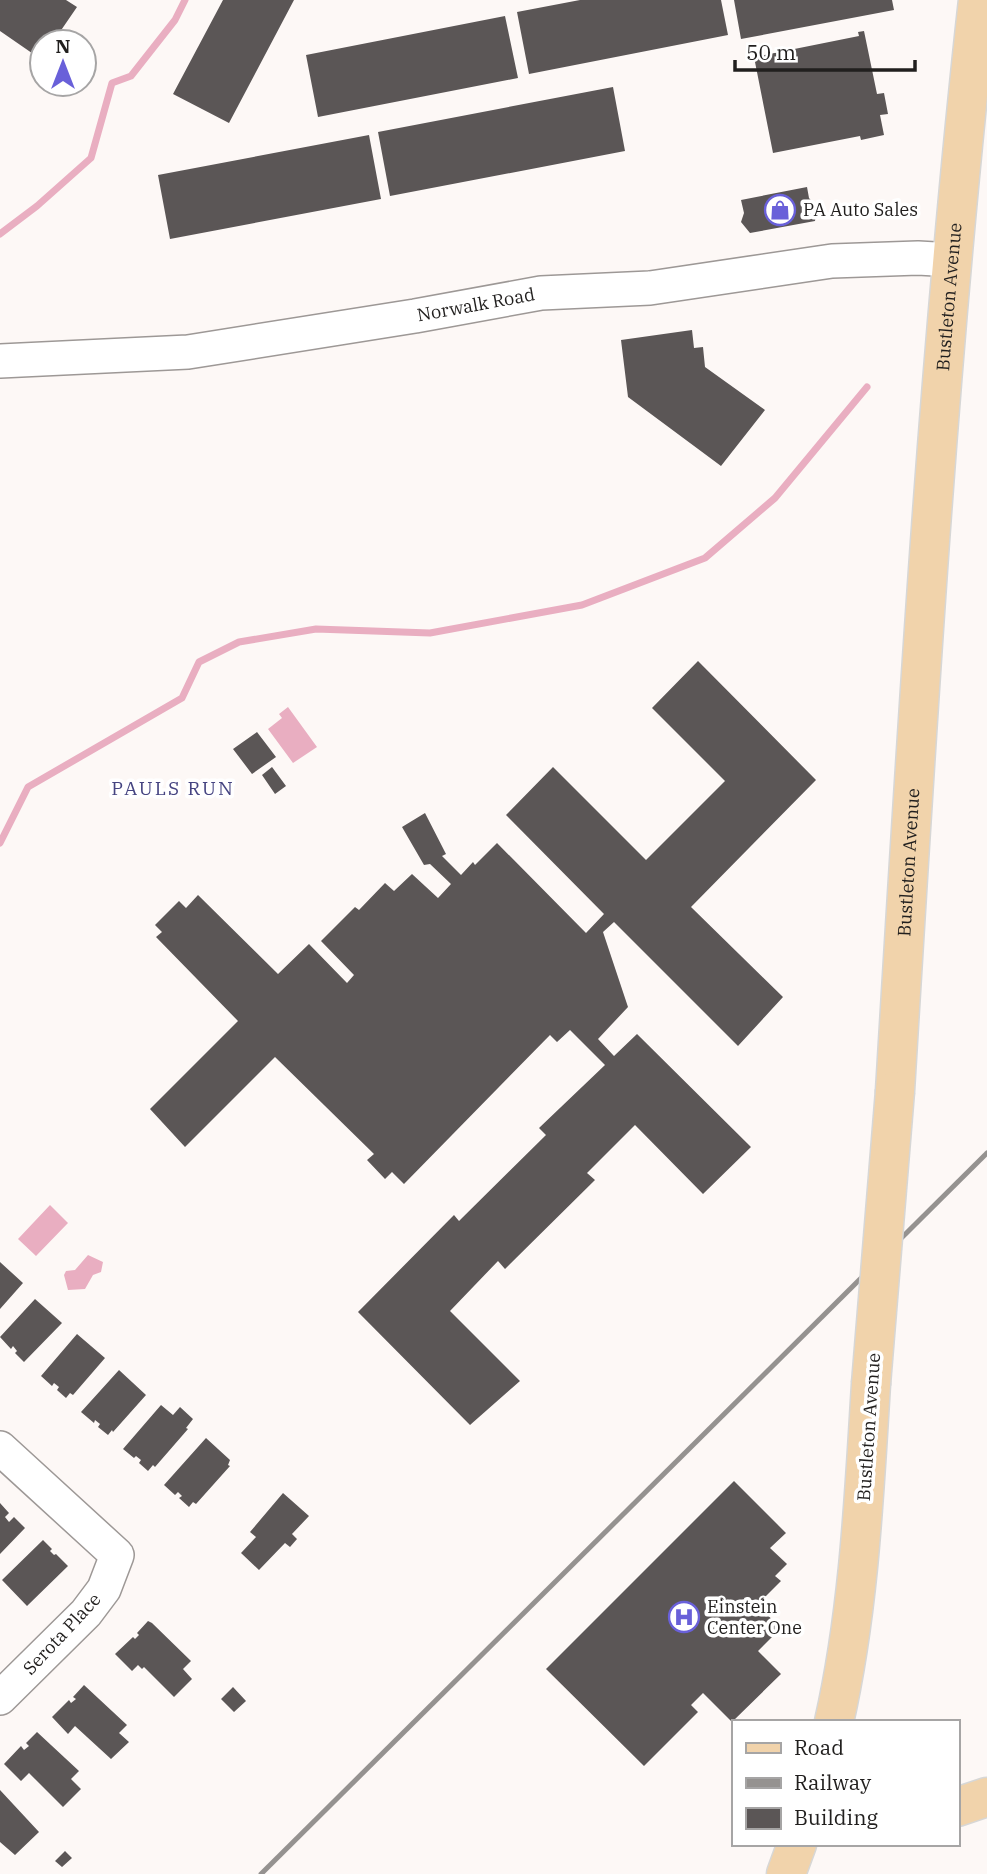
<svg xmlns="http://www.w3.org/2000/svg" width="987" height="1874" viewBox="0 0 987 1874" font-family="'IBM Plex Serif',serif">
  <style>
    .water { fill: #e9aec1 }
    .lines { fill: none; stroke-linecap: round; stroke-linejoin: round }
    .stream { stroke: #e9aec1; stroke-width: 7 }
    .building { fill: #5b5656 }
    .minor-casing { stroke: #9d9896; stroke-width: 36 }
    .major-casing { stroke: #d7d7d6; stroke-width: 41 }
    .minor { stroke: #fff; stroke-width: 33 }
    .major { stroke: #f1d3ab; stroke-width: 38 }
    .rail { stroke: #959290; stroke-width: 5 }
    .major-bridge-casing { stroke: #d7d7d6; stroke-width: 41; stroke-linecap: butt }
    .major-bridge { stroke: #f1d3ab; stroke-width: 38 }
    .labels { text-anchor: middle; stroke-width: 7; stroke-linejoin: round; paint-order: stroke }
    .poi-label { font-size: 18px; fill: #211f1e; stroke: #fff; text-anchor: start }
    .street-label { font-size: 18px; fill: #211f1e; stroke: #fff }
    .neighbourhood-label { font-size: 19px; letter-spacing: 2px; fill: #454481; stroke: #fff }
  </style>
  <rect width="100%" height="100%" fill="#fdf8f6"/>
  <path class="water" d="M 288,707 L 317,747 L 293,763 L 268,729 L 282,718 L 279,714 Z
    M 50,1205 L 68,1223 L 36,1256 L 18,1239 Z
    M 88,1255 L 103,1262 L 101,1272 L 93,1275 L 85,1289 L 68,1290 L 64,1275 L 66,1271 L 75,1270 Z"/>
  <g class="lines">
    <path class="stream" d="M 0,234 L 37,206 L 91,158 L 112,83 L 131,76 L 175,20 L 185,0
      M 0,843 L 28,787 L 182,698 L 199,662 L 239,642 L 316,629 L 430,633 L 582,605 L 705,558 L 775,498 L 867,387"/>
  </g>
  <path class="building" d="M 0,0 L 66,0 L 77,7 L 53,42 L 42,42 L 42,60 L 0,31 Z
    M 223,0 L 294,0 L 229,123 L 173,94 Z
    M 580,0 L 721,0 L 728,35 L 529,74 L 517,12 Z
    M 734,0 L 892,0 L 894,10 L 741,39 Z
    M 505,16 L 518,78 L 318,117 L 306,55 Z
    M 864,31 L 877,94 L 884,93 L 888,114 L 880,115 L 884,135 L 861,140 L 860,136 L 773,153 L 754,57 L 859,36 L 858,32 Z
    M 613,87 L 625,151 L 390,196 L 378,132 Z
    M 369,135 L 381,199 L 170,239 L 158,175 Z
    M 807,187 L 809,198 L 817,208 L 815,221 L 750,233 L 741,222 L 744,213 L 741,200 Z
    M 692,330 L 694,348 L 703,347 L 705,367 L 765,410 L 721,466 L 628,397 L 621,340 Z
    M 698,661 L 816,780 L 691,907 L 783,997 L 738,1046 L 614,922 L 603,932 L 628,1007 L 598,1039 L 614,1056 L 637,1034 L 751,1147 L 703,1194 L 635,1125 L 587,1173 L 595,1180 L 505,1269 L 498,1261 L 450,1311 L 520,1381 L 470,1425 L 358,1312 L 454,1215 L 459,1221 L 546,1135 L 539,1128 L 605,1065 L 570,1030 L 557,1042 L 550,1035 L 404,1184 L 392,1172 L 385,1179 L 367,1160 L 374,1154 L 275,1057 L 185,1147 L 150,1109 L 238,1021 L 156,937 L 162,932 L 155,925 L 179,901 L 186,908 L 198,895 L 278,974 L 309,944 L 347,983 L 354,975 L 321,941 L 355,907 L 359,910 L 385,883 L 394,891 L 412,874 L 438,898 L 451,884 L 430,864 L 424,865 L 402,827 L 425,813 L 446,854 L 442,856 L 461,875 L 473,862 L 475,865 L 497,843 L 586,933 L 604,914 L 506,815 L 553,767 L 646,860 L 725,781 L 652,708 Z
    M 257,732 L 276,757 L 252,774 L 233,749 Z
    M 272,767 L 286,786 L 275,794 L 262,775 Z
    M 0,1262 L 23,1283 L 0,1309 Z
    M 35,1299 L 62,1323 L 24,1362 L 15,1353 L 17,1351 L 13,1346 L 11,1349 L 0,1337 Z
    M 77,1334 L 105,1358 L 73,1395 L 70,1393 L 66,1398 L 57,1390 L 59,1387 L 54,1383 L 52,1386 L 41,1376 Z
    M 119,1370 L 146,1395 L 113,1432 L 112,1430 L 108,1435 L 98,1427 L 100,1424 L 95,1420 L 94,1423 L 81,1412 Z
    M 161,1405 L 173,1415 L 180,1407 L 193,1419 L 186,1428 L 188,1429 L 155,1467 L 153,1465 L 148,1471 L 139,1463 L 141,1460 L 136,1456 L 134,1458 L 123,1449 Z
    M 206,1438 L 230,1460 L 228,1465 L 230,1466 L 196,1504 L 193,1502 L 189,1507 L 179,1498 L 182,1496 L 178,1492 L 175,1495 L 164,1485 Z
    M 734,1481 L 786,1533 L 770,1548 L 787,1564 L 775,1576 L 781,1581 L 757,1605 L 781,1628 L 758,1651 L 781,1674 L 732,1722 L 703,1693 L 691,1705 L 698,1712 L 644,1766 L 546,1669 Z
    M 283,1493 L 309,1516 L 292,1534 L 297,1539 L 290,1547 L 285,1543 L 259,1570 L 241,1553 L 256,1537 L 250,1532 Z
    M 0,1503 L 9,1513 L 5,1517 L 9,1522 L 14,1517 L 25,1528 L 0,1554 Z
    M 43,1540 L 52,1549 L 50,1551 L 54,1555 L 56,1554 L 68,1566 L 27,1606 L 2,1580 Z
    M 148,1621 L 152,1623 L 191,1661 L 183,1669 L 192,1679 L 174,1697 L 144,1667 L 142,1669 L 138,1665 L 132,1671 L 115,1654 L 133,1637 L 135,1639 L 139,1635 L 137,1633 Z
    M 84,1685 L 127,1725 L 119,1733 L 129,1742 L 111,1759 L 75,1726 L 68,1734 L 52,1717 L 69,1700 L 71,1703 L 76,1699 L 73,1697 Z
    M 233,1687 L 246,1701 L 234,1712 L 221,1699 Z
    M 37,1732 L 79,1771 L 71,1779 L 81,1789 L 63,1807 L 29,1773 L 21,1781 L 4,1764 L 21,1746 L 24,1750 L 29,1746 L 26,1743 Z
    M 0,1790 L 39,1832 L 15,1855 L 0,1842 Z
    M 65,1851 L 72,1858 L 62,1867 L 55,1861 Z"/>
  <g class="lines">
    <g class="minor-casing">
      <g id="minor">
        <path id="s1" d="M 0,361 L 188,352 L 415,316 L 541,293 L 650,288 L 832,261 L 918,258 L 953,260"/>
        <path d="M 0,1448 L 117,1555 L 104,1589 L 86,1613 L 0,1698"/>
      </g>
    </g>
    <g class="major-casing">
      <g id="major">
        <path id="s2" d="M 895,1091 C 917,727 938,362 978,0"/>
        <path d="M 834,1722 C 859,1611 864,1498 871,1384"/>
        <path d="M 957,1807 L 987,1797"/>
        <path d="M 786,1874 L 797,1844"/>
      </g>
    </g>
    <use href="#minor" class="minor"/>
    <use href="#major" class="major"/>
    <path class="rail" d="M 261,1874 L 987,1153"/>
    <g class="major-bridge-casing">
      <path id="major-bridge" d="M 871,1384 L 895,1091"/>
    </g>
    <use href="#major-bridge" class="major-bridge"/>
  </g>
  <defs>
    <g id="shop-ring" transform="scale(1.575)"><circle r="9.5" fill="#fff" stroke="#6960d9" stroke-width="1.5"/><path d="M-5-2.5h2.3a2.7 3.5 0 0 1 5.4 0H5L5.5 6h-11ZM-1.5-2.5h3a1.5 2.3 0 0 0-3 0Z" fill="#6960d9"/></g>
    <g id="hospital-ring" transform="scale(1.575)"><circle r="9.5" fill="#fff" stroke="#6960d9" stroke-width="1.5"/><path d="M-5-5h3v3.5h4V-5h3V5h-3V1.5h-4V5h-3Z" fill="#6960d9"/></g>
  </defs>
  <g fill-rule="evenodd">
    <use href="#shop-ring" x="780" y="210"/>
    <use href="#hospital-ring" x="684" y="1617"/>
  </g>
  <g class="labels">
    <g class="poi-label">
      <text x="803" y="216">PA Auto Sales</text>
      <text x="707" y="1613">Einstein<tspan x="707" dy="21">Center One</tspan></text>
    </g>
    <g class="street-label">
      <text dy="6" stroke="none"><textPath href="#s2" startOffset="796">Bustleton Avenue</textPath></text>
      <text dy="6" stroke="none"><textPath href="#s1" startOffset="480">Norwalk Road</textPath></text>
      <text dy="6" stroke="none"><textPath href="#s2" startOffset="229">Bustleton Avenue</textPath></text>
      <text transform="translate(869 1427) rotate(-86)" y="6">Bustleton Avenue</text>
      <text transform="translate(62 1634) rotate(-47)" y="6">Serota Place</text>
    </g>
    <g class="neighbourhood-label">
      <text x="173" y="795">PAULS RUN</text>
    </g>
  </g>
  <rect x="732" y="1720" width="228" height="126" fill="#ffffff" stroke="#a6a5a5" stroke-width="2"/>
  <rect x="746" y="1743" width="35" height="10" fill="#f1d3ab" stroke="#a6a5a5" stroke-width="2"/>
  <text x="794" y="1755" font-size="21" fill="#211f1e">Road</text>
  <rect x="746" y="1778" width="35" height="10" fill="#959290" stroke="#a6a5a5" stroke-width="2"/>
  <text x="794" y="1790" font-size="21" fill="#211f1e">Railway</text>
  <rect x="746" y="1808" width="35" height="21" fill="#5b5656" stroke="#a6a5a5" stroke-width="2"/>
  <text x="794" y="1825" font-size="21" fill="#211f1e">Building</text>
  <g transform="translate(63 63)"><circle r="33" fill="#ffffff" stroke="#a6a5a5" stroke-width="2"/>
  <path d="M0-5L12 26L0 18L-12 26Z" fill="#6960d9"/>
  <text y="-10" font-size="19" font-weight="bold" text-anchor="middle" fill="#211f1e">N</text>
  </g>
  <path d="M735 60v10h180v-10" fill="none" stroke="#211f1e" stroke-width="3.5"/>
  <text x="746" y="60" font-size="21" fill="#211f1e" stroke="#ffffff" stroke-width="5" paint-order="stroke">50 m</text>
</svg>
